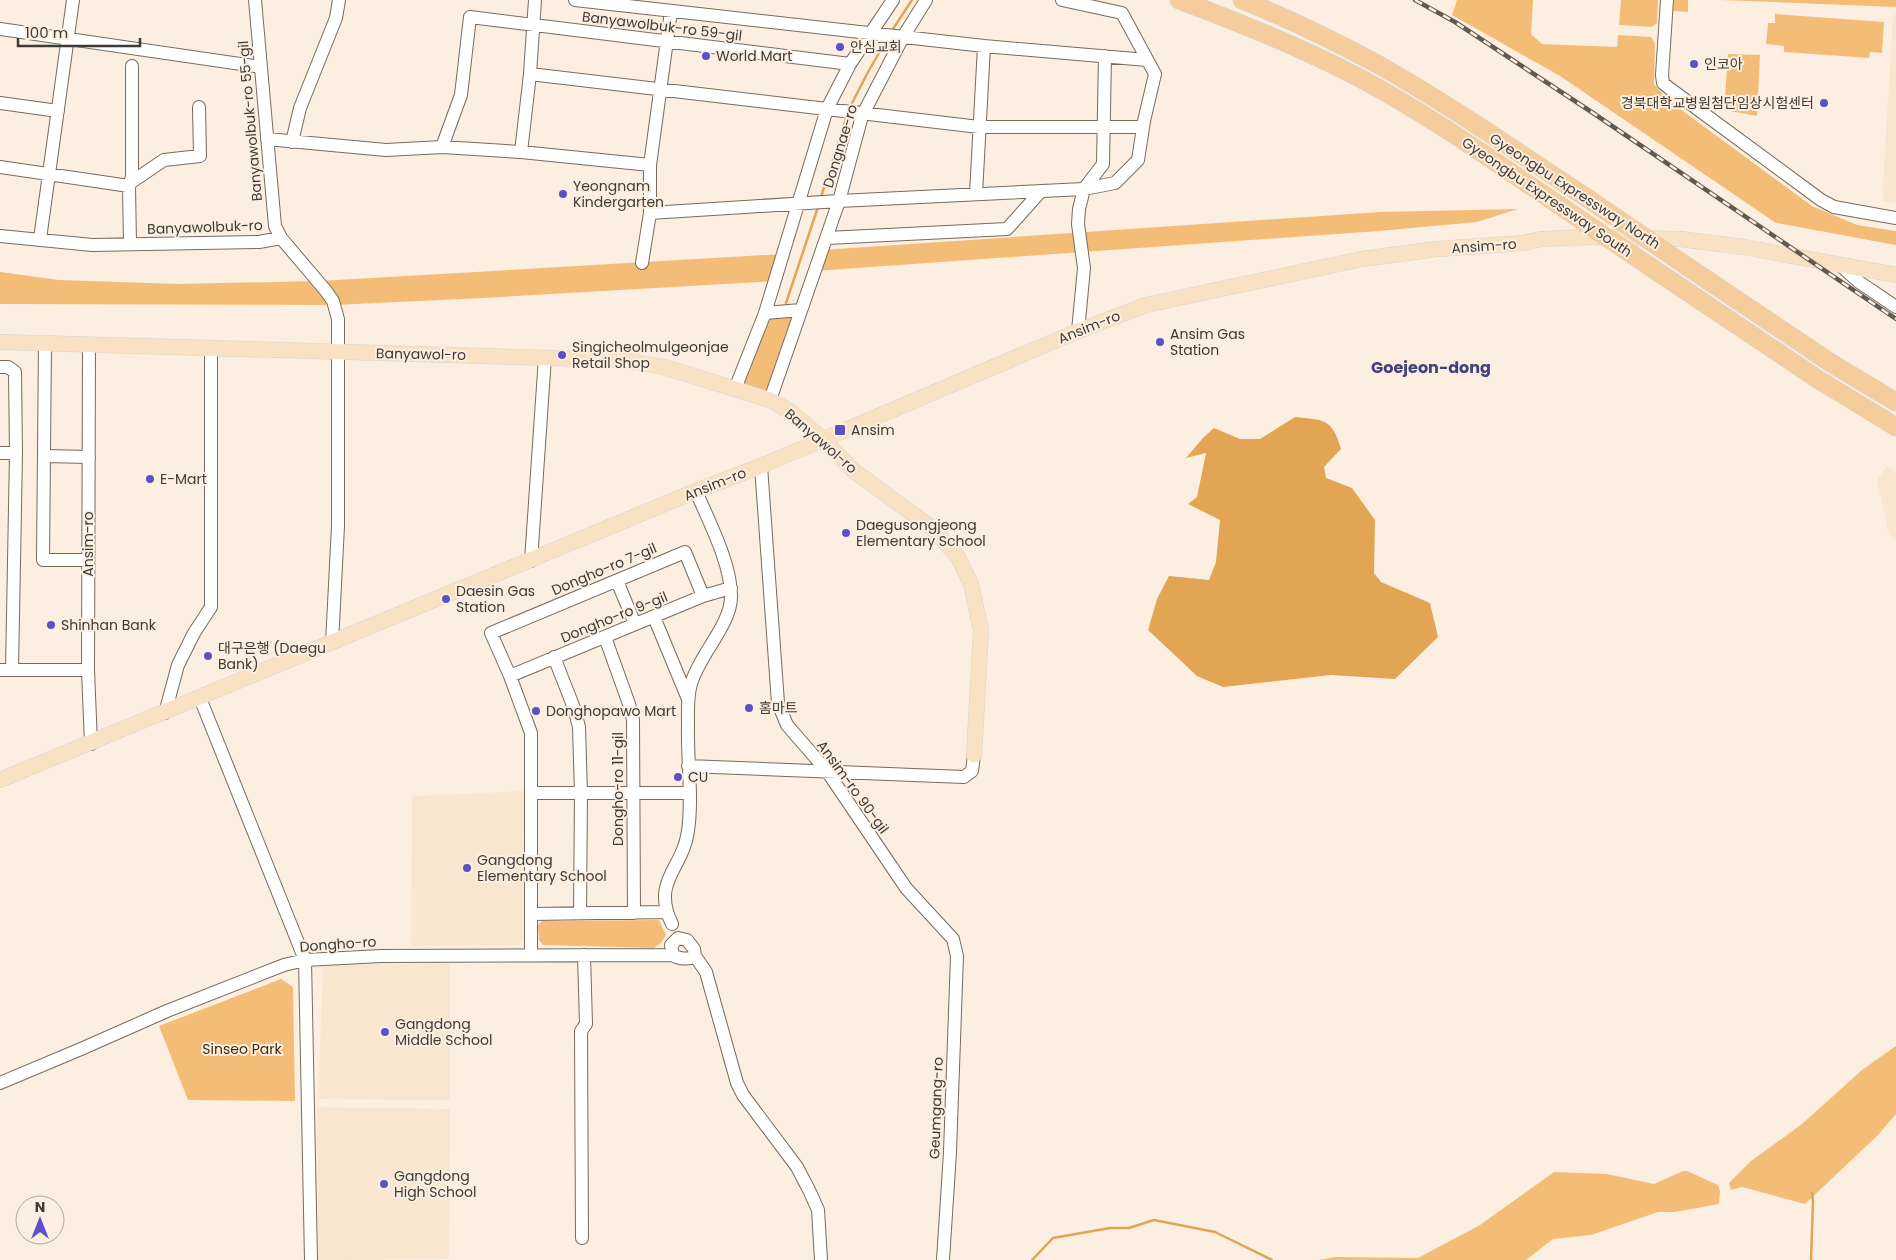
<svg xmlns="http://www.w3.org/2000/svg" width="1896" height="1260" viewBox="0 0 1896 1260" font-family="Poppins,'Noto Sans KR',sans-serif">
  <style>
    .built { fill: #f8e6d1 }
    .green { fill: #f3bd78 }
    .water { fill: #e1a554 }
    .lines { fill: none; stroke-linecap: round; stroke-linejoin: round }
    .stream { stroke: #e1a554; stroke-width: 2.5 }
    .minor-casing { stroke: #766b5e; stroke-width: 14 }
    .major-casing { stroke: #d5d4d2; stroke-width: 16 }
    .highway-casing { stroke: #d5d4d2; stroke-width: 19 }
    .minor { stroke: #fff; stroke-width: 12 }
    .major { stroke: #f9e1c4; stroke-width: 15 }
    .highway { stroke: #f5cd9c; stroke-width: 18 }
    .rail-casing { stroke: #605a52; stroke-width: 4.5 }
    .rail { stroke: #fcefe1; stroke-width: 2.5; stroke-dasharray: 8; stroke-linecap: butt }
    .highway-bridge-casing { stroke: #d5d4d2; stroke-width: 19; stroke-linecap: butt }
    .highway-bridge { stroke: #f5cd9c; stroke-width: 18 }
    .poi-dot { fill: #5b50c8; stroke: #fcefe1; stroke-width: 2 }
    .labels { text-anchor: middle; stroke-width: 4; stroke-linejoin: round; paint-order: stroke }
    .street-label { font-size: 14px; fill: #3f3a34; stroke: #fcefe1 }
    .poi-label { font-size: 14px; fill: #3f3a34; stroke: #fcefe1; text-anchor: start }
    .park-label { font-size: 14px; fill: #412905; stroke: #fcefe1 }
    .quarter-label { font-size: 16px; font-weight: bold; fill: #42417e; stroke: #fcefe1 }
  </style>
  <rect width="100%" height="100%" fill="#fcefe1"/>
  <path class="built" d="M 1893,13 L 1896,13 L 1896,203 L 1882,201 Z
    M 1887,466 L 1896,472 L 1896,538 L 1889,535 L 1877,480 Z
    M 524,791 L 523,940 L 519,945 L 411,946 L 412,796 Z
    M 450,963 L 450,1100 L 318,1099 L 323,965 Z
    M 317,1107 L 450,1109 L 449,1259 L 318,1260 Z"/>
  <path class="green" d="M 1457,0 L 1533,0 L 1531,34 L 1542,44 L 1617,47 L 1618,35 L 1651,37 L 1655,43 L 1654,84 L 1668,100 L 1812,206 L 1857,225 L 1896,231 L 1896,245 L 1776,223 L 1560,76 L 1452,15 Z
    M 1621,0 L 1658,0 L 1657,23 L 1652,27 L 1619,25 Z
    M 1674,0 L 1688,0 L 1688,12 L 1673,11 Z
    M 1721,0 L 1896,0 L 1896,7 Z
    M 1775,14 L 1884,22 L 1882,53 L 1870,52 L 1869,58 L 1784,52 L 1784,46 L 1766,44 L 1768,23 L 1775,23 Z
    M 1728,54 L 1760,55 L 1757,116 L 1724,110 Z
    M 1518,209 L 1477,222 L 1379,231 L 815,271 L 822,250 L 1380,212 Z
    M 783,254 L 775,281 L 483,298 L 334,305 L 0,304 L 0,272 L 59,280 L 178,284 L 319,281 Z
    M 801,310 L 770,400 L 735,389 L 765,313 Z
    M 659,920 L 666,935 L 661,943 L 654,948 L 543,945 L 539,940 L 538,925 L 542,921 Z
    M 281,979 L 293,987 L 295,1101 L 188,1100 L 159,1026 Z
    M 1896,1046 L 1896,1114 L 1878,1135 L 1805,1204 L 1742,1187 L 1731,1190 L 1729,1183 L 1751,1161 L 1802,1124 L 1862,1070 Z
    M 1683,1171 L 1687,1171 L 1718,1185 L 1720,1191 L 1719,1204 L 1675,1212 L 1658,1212 L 1591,1235 L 1553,1239 L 1526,1260 L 1319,1260 L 1335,1257 L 1418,1258 L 1480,1225 L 1554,1172 L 1607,1174 L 1654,1184 Z"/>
  <path class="water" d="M 1295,417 C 1324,420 1332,418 1341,449 L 1324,467 L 1326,478 L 1352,488 L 1375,520 L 1374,573 L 1381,582 L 1430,603 L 1438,637 L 1395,679 L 1331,675 L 1223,687 L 1197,676 L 1148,630 L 1157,599 L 1169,576 L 1209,580 L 1216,562 L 1220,520 L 1188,504 L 1197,497 L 1206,453 L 1186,458 L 1203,438 L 1214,428 L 1240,439 L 1260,439 Z"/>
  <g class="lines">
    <path class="stream" d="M 891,32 L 912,0
      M 850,107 L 867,74 L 887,39
      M 821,197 L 847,116
      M 786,303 L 818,207
      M 1032,1260 L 1053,1238 L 1110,1228 L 1129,1228 L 1154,1220 L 1215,1232 L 1272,1260
      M 1811,1260 L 1813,1201 L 1812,1193"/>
    <g class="minor-casing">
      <path id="minor" d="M 255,0 L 275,226 L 281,238 L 326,291 L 333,301 L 338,319 L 338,526 L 332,643
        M 575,0 L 984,46 L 1147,60
        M 1062,0 L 1122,13 L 1155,74 L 1144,121 L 1138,160 L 1115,183 L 1084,189
        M 1667,0 L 1662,75 L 1663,83 L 1669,88 L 1821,200 L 1834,207 L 1896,218
        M 0,29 L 261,67
        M 530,74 L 535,0
        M 0,103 L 58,111
        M 267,139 L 386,150 L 442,147 L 461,95 L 470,17 L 850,64
        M 292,142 L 300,108 L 336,18 L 339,0
        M 442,147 L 521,152 L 650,165 L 650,213 L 642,263
        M 521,152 L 530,74 L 979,127 L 1143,127
        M 650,165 L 671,11
        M 0,167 L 129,186
        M 130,183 L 164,160 L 200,156 L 199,107
        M 1084,189 L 1103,164 L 1105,56
        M 976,194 L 984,46
        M 650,213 L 839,201 L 1084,189 L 1079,209 L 1078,224 L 1084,268 L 1078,331
        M 0,236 L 92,245 L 259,242 L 281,238
        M 827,238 L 1007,229 L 1041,191
        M 40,239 L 73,0
        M 130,244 L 129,186 L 132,177 L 132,66
        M 1840,265 L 1859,282 L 1896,307
        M 765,313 L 801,310
        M 45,343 L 43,560 L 88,560
        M 89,345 L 88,670 L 91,744
        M 0,367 L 8,367 L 15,372 L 16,453 L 12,670
        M 735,389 L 765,313 L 827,109 L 850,64 L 893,0
        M 770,400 L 839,201 L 862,116 L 903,37 L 926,0
        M 0,453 L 16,453
        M 44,456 L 89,457
        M 761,466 L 778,703 L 787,725 L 827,771 L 906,888 L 953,939 L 957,956 L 950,1152 L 943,1260
        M 531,561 L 545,357
        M 617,581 L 635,624
        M 654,617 L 688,699
        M 605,637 L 629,704 L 633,720 L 634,913
        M 554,657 L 574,708 L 579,727 L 581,794 L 580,913
        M 0,670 L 88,670
        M 510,676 L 703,596 L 731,588
        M 200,698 L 305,960 L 311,1260
        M 165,713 L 178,665 L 194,633 L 211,607 L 211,348
        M 688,766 L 964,777 L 972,771 L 974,755
        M 531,793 L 689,793
        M 531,914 L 666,912
        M 672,924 C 651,881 683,869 688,831 C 693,797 687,760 688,725 C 688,711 687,697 691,684 C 699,655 730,626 731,598 C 732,565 709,522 696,491
        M 678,938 L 687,940 L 694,949 L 695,956 C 689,960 678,959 673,955 L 671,945 Z
        M 531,955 L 531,733 L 510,676 L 491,633 L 685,552 L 703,596
        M 695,956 L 706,972 L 737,1083 L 743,1095 L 797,1167 L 810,1192 L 818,1210 L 821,1260
        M 0,1083 L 81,1049 L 167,1011 L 284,965 L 305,960 L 381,956 L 673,955
        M 582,1238 L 581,1031 L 586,1024 L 584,955"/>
    </g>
    <g class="major-casing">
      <path id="major" d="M 0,342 L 625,360 L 664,367 L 735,389 L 770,400 L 791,412 L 823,439 L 854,471 L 932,528 L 958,557 L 971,584 L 981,630 L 974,755
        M 0,780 L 696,491 L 761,466 L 1078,331 L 1146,305 L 1362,259 L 1437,249 L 1523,243 L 1542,239 L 1590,237 L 1680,239 L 1744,247 L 1896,275"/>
    </g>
    <g class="highway-casing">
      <path id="highway" d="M 1179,0 C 1239,22 1297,46 1354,75 C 1423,111 1488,157 1553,201
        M 1242,0 C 1289,19 1335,41 1379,65 C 1453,107 1523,156 1593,202
        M 1649,266 L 1816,378 L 1896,427
        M 1688,267 L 1831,363 L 1896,402"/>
    </g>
    <use href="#minor" class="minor"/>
    <use href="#major" class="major"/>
    <use href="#highway" class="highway"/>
    <g class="rail-casing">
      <path id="rail" d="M 1415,0 L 1455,22 L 1593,113 L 1896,319"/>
    </g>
    <use href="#rail" class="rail"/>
    <g class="highway-bridge-casing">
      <path id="highway-bridge" d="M 1553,201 L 1649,266
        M 1593,202 L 1688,267"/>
    </g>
    <use href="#highway-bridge" class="highway-bridge"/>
  </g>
  <g class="poi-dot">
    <circle cx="840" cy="47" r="5"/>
    <circle cx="706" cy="56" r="5"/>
    <circle cx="1694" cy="64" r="5"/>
    <circle cx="1824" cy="103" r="5"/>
    <circle cx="563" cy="194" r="5"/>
    <circle cx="1160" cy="342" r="5"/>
    <circle cx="562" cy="355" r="5"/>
    <rect x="834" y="424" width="12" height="12" rx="2.5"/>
    <circle cx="150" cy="479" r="5"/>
    <circle cx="846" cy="533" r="5"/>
    <circle cx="446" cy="599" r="5"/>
    <circle cx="51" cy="625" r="5"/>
    <circle cx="208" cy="656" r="5"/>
    <circle cx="749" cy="708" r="5"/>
    <circle cx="536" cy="711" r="5"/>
    <circle cx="678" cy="777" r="5"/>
    <circle cx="467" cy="868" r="5"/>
    <circle cx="385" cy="1032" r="5"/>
    <circle cx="384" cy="1184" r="5"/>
  </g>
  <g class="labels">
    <g class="street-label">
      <text transform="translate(662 26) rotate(7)" y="5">Banyawolbuk-ro 59-gil</text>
      <text transform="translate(250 121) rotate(-95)" y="5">Banyawolbuk-ro 55-gil</text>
      <text transform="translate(840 146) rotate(-73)" y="5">Dongnae-ro</text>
      <text transform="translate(1575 191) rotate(33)" y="5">Gyeongbu Expressway North</text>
      <text transform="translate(1547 197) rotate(34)" y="5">Gyeongbu Expressway South</text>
      <text transform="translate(205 227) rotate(-2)" y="5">Banyawolbuk-ro</text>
      <text transform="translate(1484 246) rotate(-4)" y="5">Ansim-ro</text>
      <text transform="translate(1089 327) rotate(-22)" y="5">Ansim-ro</text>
      <text transform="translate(421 354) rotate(1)" y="5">Banyawol-ro</text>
      <text transform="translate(821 441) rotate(41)" y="5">Banyawol-ro</text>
      <text transform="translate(715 484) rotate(-22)" y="5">Ansim-ro</text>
      <text transform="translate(88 544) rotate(-90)" y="5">Ansim-ro</text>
      <text transform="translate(604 569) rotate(-23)" y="5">Dongho-ro 7-gil</text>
      <text transform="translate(614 617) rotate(-22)" y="5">Dongho-ro 9-gil</text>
      <text transform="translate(853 787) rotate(54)" y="5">Ansim-ro 90-gil</text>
      <text transform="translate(618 789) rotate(-90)" y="5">Dongho-ro 11-gil</text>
      <text transform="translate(338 944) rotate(-4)" y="5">Dongho-ro</text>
      <text transform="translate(936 1108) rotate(-88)" y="5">Geumgang-ro</text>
    </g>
    <g class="poi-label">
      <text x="850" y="52">안심교회</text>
      <text x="716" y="61">World Mart</text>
      <text x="1704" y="69">인코아</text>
      <text x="1814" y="108" text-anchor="end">경북대학교병원첨단임상시험센터</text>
      <text x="573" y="191">Yeongnam<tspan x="573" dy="16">Kindergarten</tspan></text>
      <text x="1170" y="339">Ansim Gas<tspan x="1170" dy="16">Station</tspan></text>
      <text x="572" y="352">Singicheolmulgeonjae<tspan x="572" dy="16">Retail Shop</tspan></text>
      <text x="851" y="435">Ansim</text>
      <text x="160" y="484">E-Mart</text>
      <text x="856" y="530">Daegusongjeong<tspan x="856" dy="16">Elementary School</tspan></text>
      <text x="456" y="596">Daesin Gas<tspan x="456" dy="16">Station</tspan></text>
      <text x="61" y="630">Shinhan Bank</text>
      <text x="218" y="653">대구은행 (Daegu<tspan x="218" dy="16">Bank)</tspan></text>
      <text x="759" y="713">홈마트</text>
      <text x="546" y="716">Donghopawo Mart</text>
      <text x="688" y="782">CU</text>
      <text x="477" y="865">Gangdong<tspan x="477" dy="16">Elementary School</tspan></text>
      <text x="395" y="1029">Gangdong<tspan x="395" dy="16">Middle School</tspan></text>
      <text x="394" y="1181">Gangdong<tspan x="394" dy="16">High School</tspan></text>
    </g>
    <g class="park-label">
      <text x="242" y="1054">Sinseo Park</text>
    </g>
    <g class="quarter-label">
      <text x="1431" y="373">Goejeon-dong</text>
    </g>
  </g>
  <g transform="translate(40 1220)"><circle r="24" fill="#fcefe1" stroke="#b0a79c"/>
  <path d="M0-4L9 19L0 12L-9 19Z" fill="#5b50c8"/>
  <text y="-8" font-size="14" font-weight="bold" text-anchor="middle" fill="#3f3a34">N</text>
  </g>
  <path d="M18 38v8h122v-8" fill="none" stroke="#3f3a34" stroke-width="2.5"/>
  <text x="25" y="38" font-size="15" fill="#3f3a34" stroke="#fcefe1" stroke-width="4" paint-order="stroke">100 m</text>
</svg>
